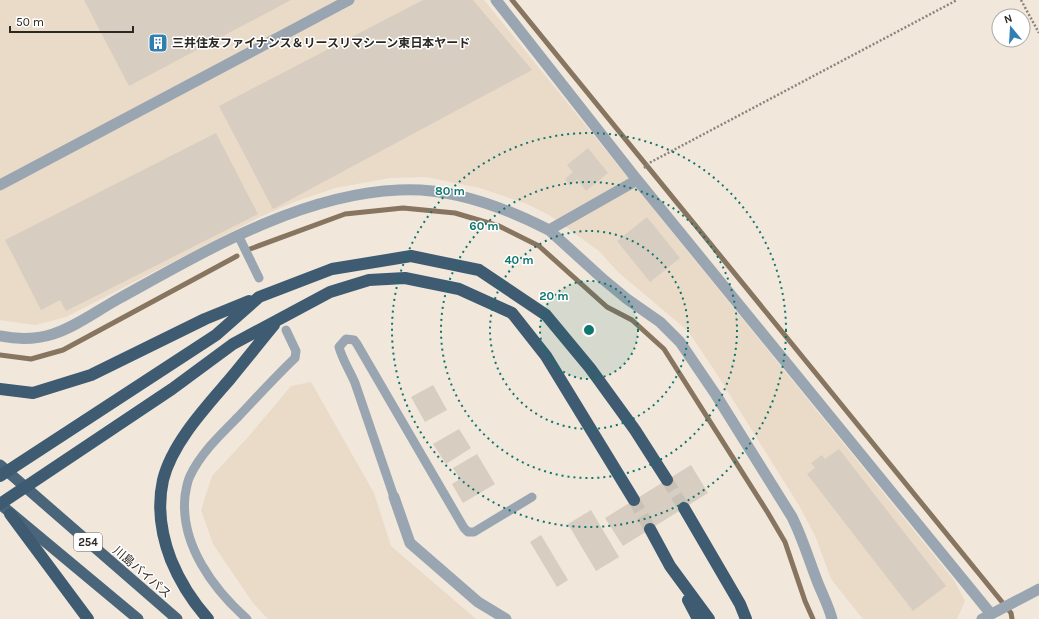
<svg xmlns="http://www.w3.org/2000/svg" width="1039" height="619" viewBox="0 0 1039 619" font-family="Karla,'Noto Sans JP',sans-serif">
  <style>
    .built { fill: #eadac8 }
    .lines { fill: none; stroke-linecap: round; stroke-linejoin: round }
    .stream { stroke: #877560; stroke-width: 5 }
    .building { fill: #d8cdc1 }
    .motorway-tunnel { stroke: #cac1b6; stroke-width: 12; stroke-dasharray: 12 6; stroke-linecap: butt }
    .path { stroke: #8c847c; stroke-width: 2.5; stroke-dasharray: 2 2; stroke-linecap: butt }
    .service { stroke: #99a6b1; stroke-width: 9 }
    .minor { stroke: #99a6b1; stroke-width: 11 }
    .tertiary { stroke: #99a6b1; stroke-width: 11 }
    .trunk { stroke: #4a657a; stroke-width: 11 }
    .motorway { stroke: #3e5b71; stroke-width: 12 }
    .ring { fill: none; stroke: #0f766e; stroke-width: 2; stroke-dasharray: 2 4 }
    .labels { text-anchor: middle; stroke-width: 3; stroke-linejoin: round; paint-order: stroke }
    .shield { fill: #fff; stroke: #6b6864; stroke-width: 1 }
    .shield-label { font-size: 11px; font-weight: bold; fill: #2b2722 }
    .poi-label { font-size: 12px; font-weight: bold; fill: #2b2722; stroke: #fff; text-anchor: start }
    .street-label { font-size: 12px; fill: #2b2722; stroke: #fff }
    .centre { fill: #0f766e; stroke: #fff; stroke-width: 2 }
    .ring-label { font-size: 12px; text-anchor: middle; font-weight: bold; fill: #0f766e; stroke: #fff; stroke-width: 3; stroke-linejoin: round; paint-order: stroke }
  </style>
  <rect width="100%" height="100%" fill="#f2e7db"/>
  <path class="built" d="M 0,0 L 484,0 L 954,580 L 965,601 L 957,619 L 863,619 L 831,579 L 816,538 L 800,507 L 713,368 L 688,331 L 618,272 L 599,251 L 549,215 L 527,204 L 480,188 L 426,177 L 390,178 L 335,188 L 294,202 L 262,216 L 66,317 L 35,325 L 0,320 Z
    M 311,382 L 374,493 L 391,546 L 476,619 L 268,619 L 253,603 L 213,544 L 201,510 L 212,476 L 249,436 L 291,386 Z"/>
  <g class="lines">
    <path class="stream" d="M 512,0 L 1011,613 L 1012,619
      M 250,249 L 345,214 L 403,208 L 455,213 L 499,226 L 539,246 L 607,307 L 632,320 L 664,349 L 768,513 L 785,542 L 805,601 L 813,619
      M 0,355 L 31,359 L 63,350 L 237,256"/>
  </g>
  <path class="building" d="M 84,0 L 291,0 L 129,86 Z
    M 423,0 L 473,0 L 532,70 L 273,209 L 219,106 Z
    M 216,133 L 258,214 L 66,311 L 60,300 L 41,310 L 5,240 Z
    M 588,148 L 608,173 L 586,191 L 577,179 L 570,186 L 565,179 L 573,172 L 567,165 Z
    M 647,217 L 680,258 L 650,282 L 617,241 Z
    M 433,385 L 447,410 L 425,422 L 411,397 Z
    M 459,429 L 471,448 L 446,464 L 433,444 Z
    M 839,449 L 946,586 L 913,611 L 807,474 L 815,468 L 811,463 L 822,455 L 825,459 Z
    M 477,454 L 495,484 L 463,503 L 452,484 L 460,479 L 453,468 Z
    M 691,465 L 708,493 L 623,546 L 605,518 Z
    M 591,510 L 619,557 L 596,571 L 568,524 Z
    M 541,535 L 568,580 L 557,587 L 530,542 Z"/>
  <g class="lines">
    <path class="motorway-tunnel" d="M 667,480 L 684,508
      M 634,500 L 650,529"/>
    <path class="path" d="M 1021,0 L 1039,33
      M 644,168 L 651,162 L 957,0"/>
    <path class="service" d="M 239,237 L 259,278
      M 394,497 L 355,383 C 350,371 342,359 339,347 L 346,339 L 354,340 L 357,344 L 464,528 L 468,532 L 474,532 L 532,497
      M 247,619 C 213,589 180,544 185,496 C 186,490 187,482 190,476 C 201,453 220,435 238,417 C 257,397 275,377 295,358 L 296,351 L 286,330"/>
    <path class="minor" d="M 637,180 L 549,230 L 604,280 L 627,299 L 660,322 L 680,342 L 716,395 L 792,517 C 802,537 808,557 816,578 C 821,592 828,604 832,619
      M 394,497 L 410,543 L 478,602 L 506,619"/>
    <path class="tertiary" d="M 496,0 L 634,176 L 991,614
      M 0,185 L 349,0
      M 0,336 C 52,347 77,322 120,298 C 204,252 300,194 399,190 C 450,187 504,207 549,230
      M 982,619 L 1039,589"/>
    <path class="trunk" d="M 0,465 L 177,619
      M 0,504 L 138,619"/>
    <path class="motorway" d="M 0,389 L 33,393 L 91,375 L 205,319 L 249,301
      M 0,476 L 216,335 L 259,297 L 332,269 L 411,256 L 479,270 L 546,315 L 590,368 L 635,430 L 667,480
      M 0,504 L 172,389 L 233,344 L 330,292 L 369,280 L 405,278 L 459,289 L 512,313 L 546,356 L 634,500
      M 684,508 L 740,604 L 746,619
      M 10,514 L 88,619
      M 650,529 L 670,566 L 709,619
      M 688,600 L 698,619
      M 208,619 C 192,601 180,582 171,560 C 161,534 157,507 163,480 C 172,443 206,407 230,379 C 245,361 259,343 274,325"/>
  </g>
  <circle cx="589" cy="330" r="49" fill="#0f766e" fill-opacity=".12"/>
  <g class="ring">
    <circle cx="589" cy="330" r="49"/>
    <circle cx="589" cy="330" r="99"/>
    <circle cx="589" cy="330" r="148"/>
    <circle cx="589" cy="330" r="197"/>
  </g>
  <defs>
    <g id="building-square" transform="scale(1)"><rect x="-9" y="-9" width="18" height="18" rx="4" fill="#317eb0" stroke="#fff"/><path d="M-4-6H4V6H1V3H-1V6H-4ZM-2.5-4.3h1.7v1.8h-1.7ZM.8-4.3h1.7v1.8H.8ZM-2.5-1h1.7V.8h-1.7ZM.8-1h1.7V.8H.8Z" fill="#fff"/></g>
  </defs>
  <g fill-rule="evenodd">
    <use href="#building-square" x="158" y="43"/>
  </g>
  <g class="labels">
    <rect class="shield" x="74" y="533" width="28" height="18" rx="3"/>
    <g class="shield-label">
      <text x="88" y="546">254</text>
    </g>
    <g class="poi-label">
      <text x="172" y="47">三井住友ファイナンス＆リースリマシーン東日本ヤード</text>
    </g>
    <g class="street-label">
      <text transform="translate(142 572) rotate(41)" y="4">川島バイパス</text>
    </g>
  </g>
  <circle cx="589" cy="330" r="6" class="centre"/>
  <g class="ring-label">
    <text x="450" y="195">80 m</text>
    <text x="484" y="230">60 m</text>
    <text x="519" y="264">40 m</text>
    <text x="554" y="300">20 m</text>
  </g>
  <g transform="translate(1011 28) rotate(342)"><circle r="19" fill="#ffffff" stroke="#aaa9a7"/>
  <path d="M0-3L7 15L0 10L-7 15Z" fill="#317eb0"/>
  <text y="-6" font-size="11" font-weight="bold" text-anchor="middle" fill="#2b2722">N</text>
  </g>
  <path d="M10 26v6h123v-6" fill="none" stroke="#2b2722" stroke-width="2"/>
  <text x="16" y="26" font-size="12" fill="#2b2722" stroke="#ffffff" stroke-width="3" paint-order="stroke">50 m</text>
</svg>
